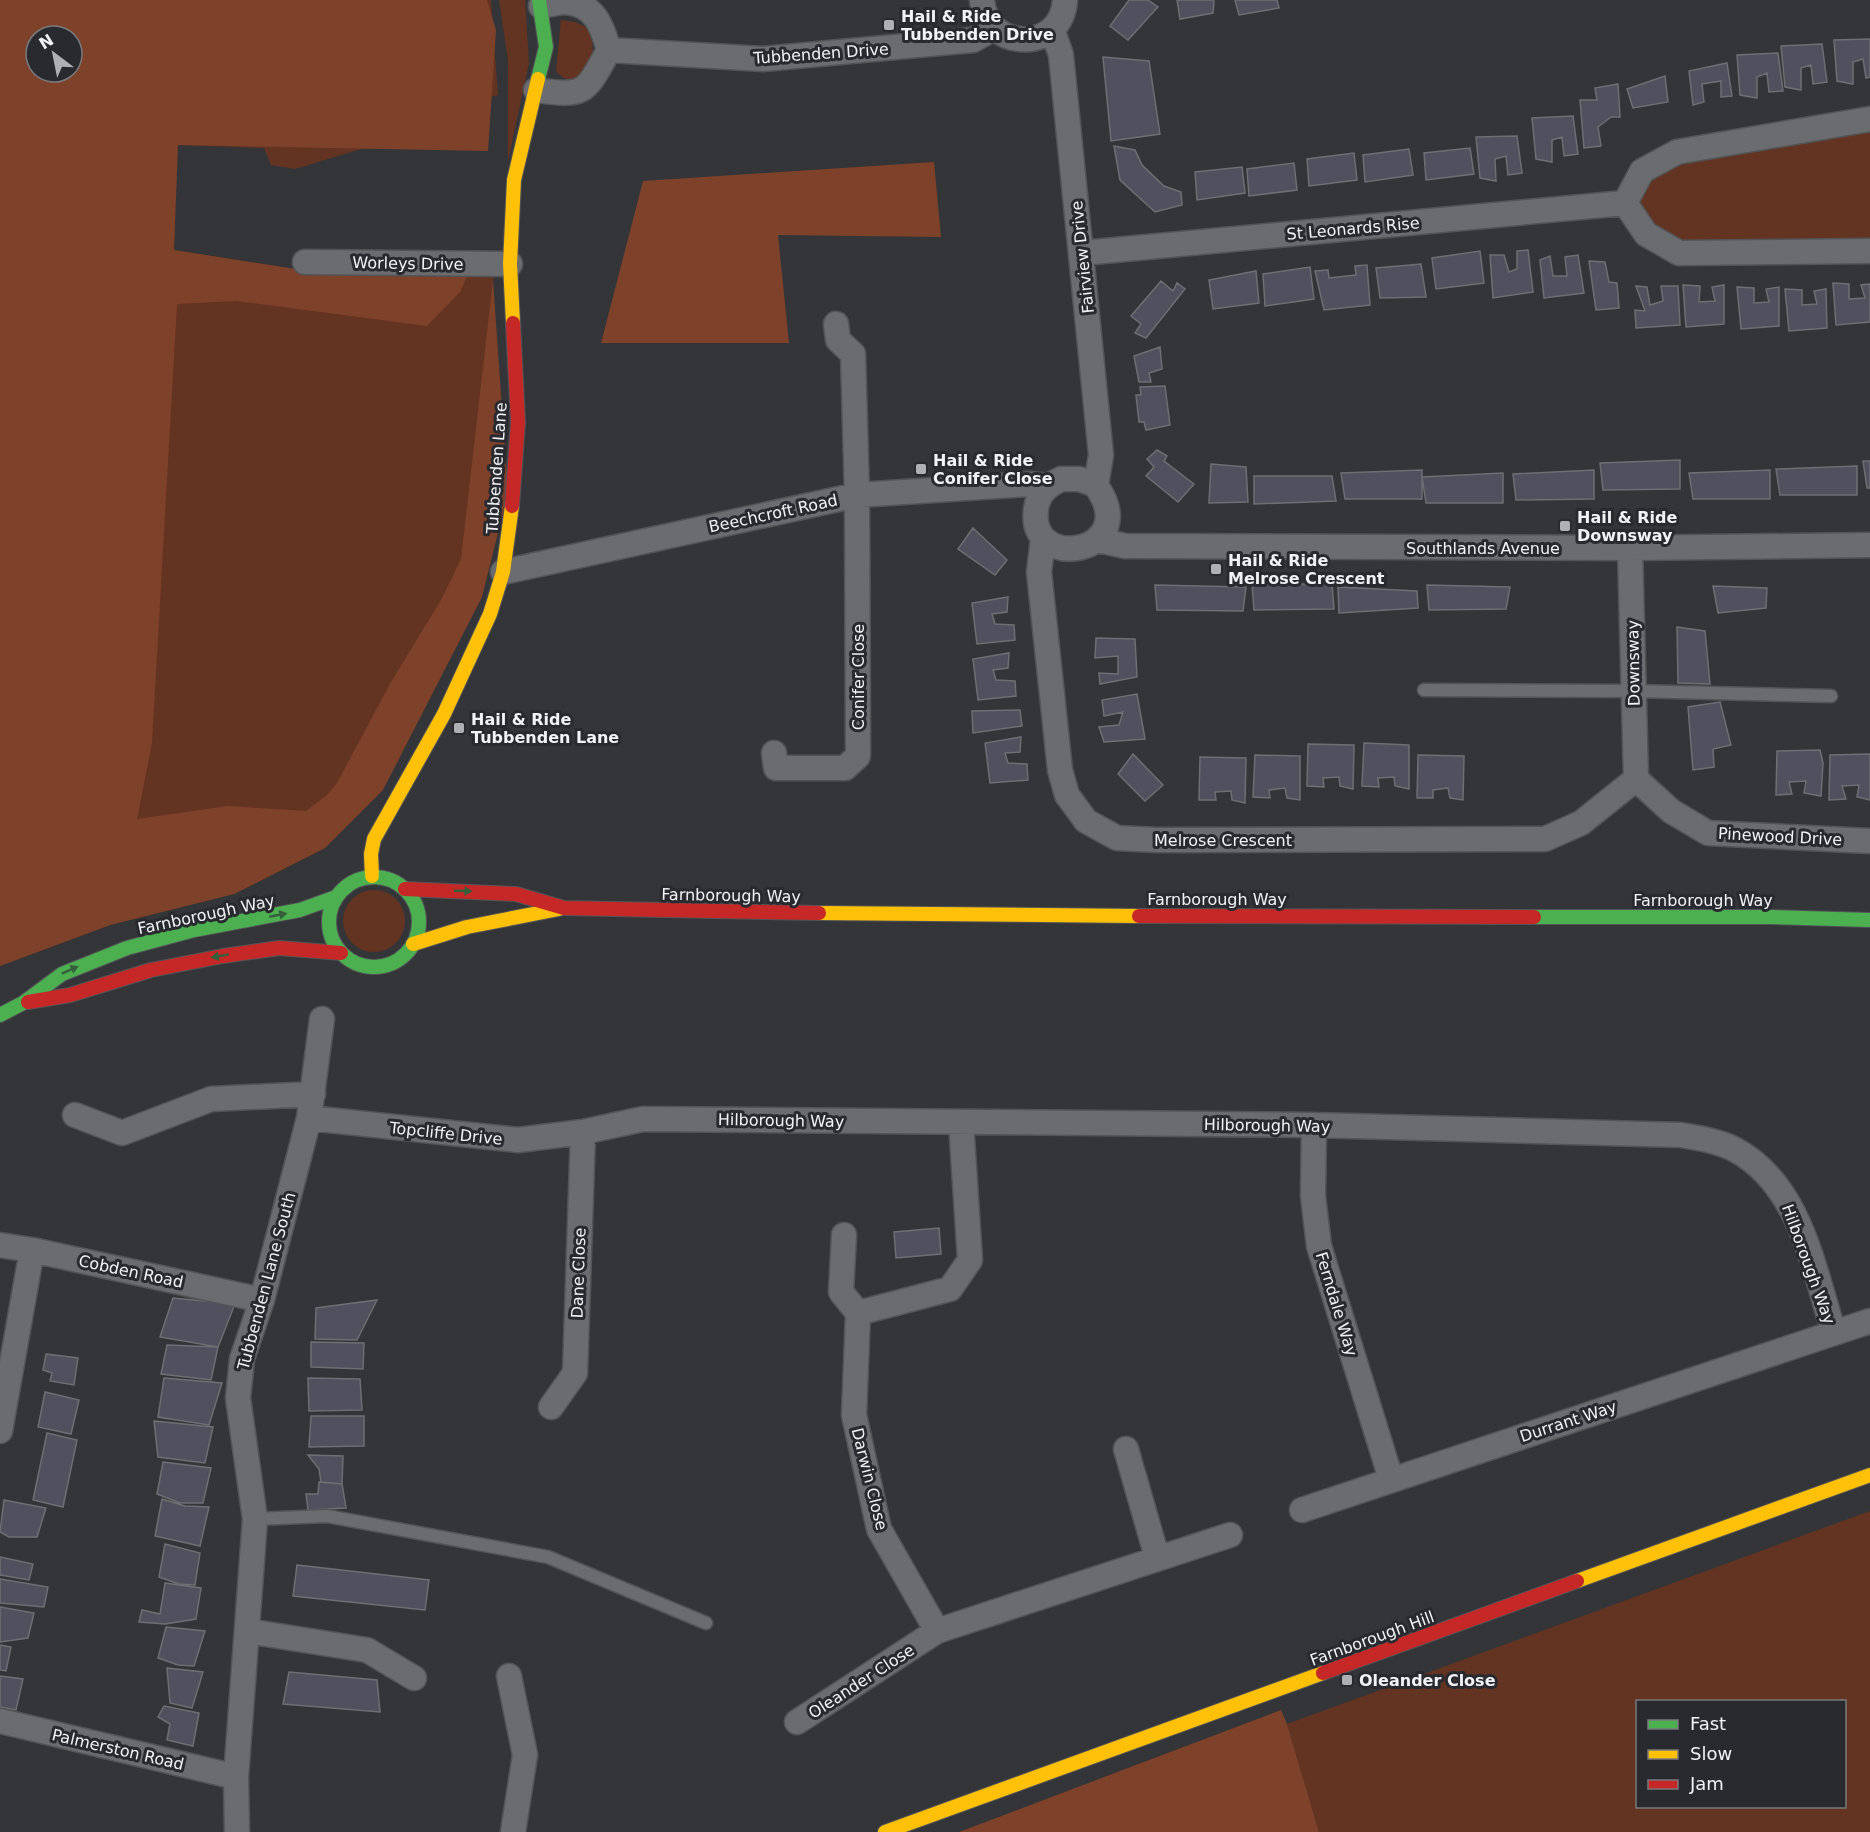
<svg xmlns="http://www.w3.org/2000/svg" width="1870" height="1832" viewBox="0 0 1870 1832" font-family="'DejaVu Sans',sans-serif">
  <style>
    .green { fill: #643422; fill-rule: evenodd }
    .forest { fill: #7e412a; fill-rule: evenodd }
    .building { fill: #50505e; stroke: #6e6f72; stroke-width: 1.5 }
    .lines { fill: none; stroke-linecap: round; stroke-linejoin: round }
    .lane-casing { stroke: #535457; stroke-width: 15 }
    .street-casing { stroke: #535457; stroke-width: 27 }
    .fast-casing { stroke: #535457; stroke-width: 16 }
    .slow-casing { stroke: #535457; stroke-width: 16 }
    .jam-casing { stroke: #535457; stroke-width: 16 }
    .lane { stroke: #6b6c6f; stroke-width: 12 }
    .street { stroke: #6b6c6f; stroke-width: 24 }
    .fast { stroke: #4caf50; stroke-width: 14 }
    .slow { stroke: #ffc107; stroke-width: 14 }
    .jam { stroke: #c62828; stroke-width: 14 }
    .oneway { fill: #375f3c }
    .poi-dot { fill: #afb0b3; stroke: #292a2f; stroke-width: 2 }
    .labels { text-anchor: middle; stroke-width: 6; stroke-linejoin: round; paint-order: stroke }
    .poi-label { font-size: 16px; font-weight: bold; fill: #f1f2f5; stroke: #292a2f; text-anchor: start }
    .street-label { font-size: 16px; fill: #f1f2f5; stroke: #292a2f }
  </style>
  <rect width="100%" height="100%" fill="#343538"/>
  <path class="green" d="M 0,0 L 491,0 L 498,95 L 425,112 L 430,128 L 295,169 L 271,165 L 264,148 L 176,145 L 174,250 L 295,269 L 496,273 L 493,280 L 482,597 L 451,656 L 325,848 L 234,894 L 110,925 L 0,966 ZM 36,36 L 72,36 L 72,72 L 36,72 Z
    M 499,0 L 525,0 L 529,63 L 508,161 L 508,60 Z
    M 561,20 L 575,22 L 588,28 C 596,52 594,58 581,79 C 569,82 563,79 556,71 Z
    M 1870,129 L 1870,241 L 1681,241 L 1652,226 L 1639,202 L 1649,179 L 1679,161 Z
    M343 921a31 31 0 1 1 62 0a31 31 0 1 1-62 0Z
    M 1870,1511 L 1870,1832 L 1319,1832 L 1287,1724 ZM 1638,1702 L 1844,1702 L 1844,1806 L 1638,1806 Z"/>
  <path class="forest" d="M 0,0 L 487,0 L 496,30 L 488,151 L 178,145 L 174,250 L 295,269 L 470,270 L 460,292 L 427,326 L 236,301 L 177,304 L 152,743 L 137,819 L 228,806 L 306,811 L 327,795 L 337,783 L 391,682 L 441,600 L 461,559 L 493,280 L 508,493 L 482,597 L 383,790 L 325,848 L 234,894 L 110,925 L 0,966 ZM 36,36 L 72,36 L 72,72 L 36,72 Z
    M 934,162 L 941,237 L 778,235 L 789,343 L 601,343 L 643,181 Z
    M 1281,1710 L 1287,1724 L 1319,1832 L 959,1832 Z"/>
  <path class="building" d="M 1129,0 L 1148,0 L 1158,7 L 1128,40 L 1110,26 Z
    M 1177,0 L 1214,0 L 1213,13 L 1180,19 Z
    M 1235,0 L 1277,0 L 1279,8 L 1239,15 Z
    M 1870,39 L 1870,77 L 1866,78 L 1863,59 L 1853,62 L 1853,84 L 1837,81 L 1834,40 Z
    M 1822,44 L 1827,82 L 1813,84 L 1811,65 L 1801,68 L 1801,90 L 1785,87 L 1781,46 Z
    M 1778,53 L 1783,91 L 1769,92 L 1767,73 L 1757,77 L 1757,98 L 1740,95 L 1737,55 Z
    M 1103,57 L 1149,61 L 1160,134 L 1111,141 Z
    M 1727,63 L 1732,96 L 1721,97 L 1721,81 L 1702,84 L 1704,102 L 1693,105 L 1689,71 Z
    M 1665,76 L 1668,102 L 1633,108 L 1627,89 Z
    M 1618,84 L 1620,117 L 1611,117 L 1598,127 L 1601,146 L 1584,148 L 1580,100 L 1597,100 L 1595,88 Z
    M 1573,116 L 1578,154 L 1564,156 L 1562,137 L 1552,140 L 1552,162 L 1536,159 L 1532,118 Z
    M 1517,136 L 1522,173 L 1508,175 L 1506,156 L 1495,159 L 1496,181 L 1480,178 L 1476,137 Z
    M 1114,146 L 1135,150 L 1142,165 L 1164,186 L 1181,192 L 1182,205 L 1155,212 L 1120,180 Z
    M 1470,148 L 1474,174 L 1426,180 L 1424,153 Z
    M 1409,149 L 1413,175 L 1365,182 L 1363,155 Z
    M 1354,153 L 1357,180 L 1309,186 L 1307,159 Z
    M 1294,163 L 1297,190 L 1249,196 L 1247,169 Z
    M 1242,167 L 1245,193 L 1197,200 L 1195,172 Z
    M 1528,250 L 1533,292 L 1493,298 L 1490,255 L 1504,255 L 1509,272 L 1517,269 L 1517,251 Z
    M 1480,251 L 1484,283 L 1436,289 L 1432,258 Z
    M 1578,255 L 1584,293 L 1544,298 L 1540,260 L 1550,256 L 1553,276 L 1567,276 L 1565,257 Z
    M 1589,261 L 1605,262 L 1609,282 L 1617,283 L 1619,308 L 1596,310 Z
    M 1421,264 L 1426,297 L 1380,298 L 1376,268 Z
    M 1367,265 L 1370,305 L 1324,310 L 1315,271 L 1328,270 L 1329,278 L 1356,275 L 1355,266 Z
    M 1310,267 L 1314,299 L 1265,306 L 1263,274 Z
    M 1256,271 L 1259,303 L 1213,309 L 1209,280 Z
    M 1161,281 L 1173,291 L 1177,283 L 1185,289 L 1146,338 L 1135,333 L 1141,324 L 1131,316 Z
    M 1833,283 L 1849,284 L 1849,299 L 1865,298 L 1861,285 L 1870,284 L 1870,322 L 1836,325 Z
    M 1683,285 L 1700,286 L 1699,302 L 1715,301 L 1712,287 L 1724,285 L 1724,324 L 1686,327 Z
    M 1636,286 L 1647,287 L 1650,305 L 1663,301 L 1661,286 L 1678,286 L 1680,325 L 1636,328 L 1635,310 L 1645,311 Z
    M 1737,287 L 1754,288 L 1754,303 L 1769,302 L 1766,289 L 1779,287 L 1779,326 L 1741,329 Z
    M 1785,289 L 1802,290 L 1802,305 L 1817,304 L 1814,291 L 1826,289 L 1827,328 L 1789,331 Z
    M 1160,347 L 1162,369 L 1149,373 L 1151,382 L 1139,382 L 1134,356 Z
    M 1165,386 L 1170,425 L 1146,430 L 1144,422 L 1139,422 L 1136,395 L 1141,395 L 1140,387 Z
    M 1157,450 L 1167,456 L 1164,461 L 1194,484 L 1178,502 L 1146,476 L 1154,467 L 1147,459 Z
    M 1680,460 L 1680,489 L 1603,490 L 1600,463 Z
    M 1863,461 L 1870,461 L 1870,488 L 1867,488 Z
    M 1211,464 L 1246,467 L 1248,502 L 1209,503 Z
    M 1857,466 L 1857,495 L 1780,495 L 1776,469 Z
    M 1422,470 L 1422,499 L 1345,499 L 1341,473 Z
    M 1594,470 L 1594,499 L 1516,500 L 1513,474 Z
    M 1770,470 L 1770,499 L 1693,499 L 1689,473 Z
    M 1503,473 L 1503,503 L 1426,503 L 1422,477 Z
    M 1254,476 L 1332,476 L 1336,501 L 1254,504 Z
    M 973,528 L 1007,560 L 995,575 L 958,549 Z
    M 1252,584 L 1332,584 L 1334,609 L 1254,610 Z
    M 1155,585 L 1246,587 L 1243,611 L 1157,610 Z
    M 1427,585 L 1510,587 L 1506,609 L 1429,610 Z
    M 1713,586 L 1767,588 L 1766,608 L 1718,613 Z
    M 1338,587 L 1417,591 L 1418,608 L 1339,613 Z
    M 1008,597 L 1007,612 L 992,614 L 995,624 L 1014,625 L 1015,640 L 977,644 L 972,603 Z
    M 1677,627 L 1705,631 L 1710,684 L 1678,683 Z
    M 1096,638 L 1135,639 L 1137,677 L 1100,684 L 1099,673 L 1118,674 L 1118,656 L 1095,658 Z
    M 1009,653 L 1008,668 L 993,670 L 996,680 L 1015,681 L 1016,696 L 978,700 L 973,659 Z
    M 1137,694 L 1145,739 L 1104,742 L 1099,727 L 1119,725 L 1123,712 L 1104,716 L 1102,700 Z
    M 1720,702 L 1731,745 L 1713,749 L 1714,767 L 1693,770 L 1688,707 Z
    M 1020,710 L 1022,726 L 973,733 L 972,711 Z
    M 1021,737 L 1020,752 L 1005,753 L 1008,763 L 1027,764 L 1028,780 L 990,783 L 985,743 Z
    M 1364,743 L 1409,745 L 1409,789 L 1395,786 L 1394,777 L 1378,778 L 1379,787 L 1362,786 Z
    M 1308,744 L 1354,745 L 1353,789 L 1340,786 L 1339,777 L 1323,778 L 1324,787 L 1307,786 Z
    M 1820,750 L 1823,763 L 1821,796 L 1804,793 L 1806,781 L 1789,782 L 1792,794 L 1776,795 L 1777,751 Z
    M 1133,754 L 1163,785 L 1145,801 L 1118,774 Z
    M 1870,754 L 1870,800 L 1857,797 L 1859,785 L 1842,786 L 1846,799 L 1829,800 L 1830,755 Z
    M 1255,755 L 1300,756 L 1300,800 L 1287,798 L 1285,788 L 1269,790 L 1270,798 L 1253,797 Z
    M 1418,755 L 1464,756 L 1463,800 L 1450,798 L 1448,788 L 1433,790 L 1433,798 L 1417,798 Z
    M 1200,757 L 1246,758 L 1245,803 L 1232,800 L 1231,791 L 1215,792 L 1216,800 L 1199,800 Z
    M 939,1228 L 941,1254 L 896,1258 L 894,1232 Z
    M 173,1298 L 235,1304 L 218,1347 L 160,1337 Z
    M 377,1300 L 357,1340 L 315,1339 L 316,1308 Z
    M 311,1342 L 364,1343 L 363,1369 L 311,1367 Z
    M 167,1345 L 218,1347 L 211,1380 L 161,1374 Z
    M 46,1354 L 78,1358 L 74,1385 L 50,1381 L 52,1373 L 43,1370 Z
    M 164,1378 L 222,1383 L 209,1425 L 158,1417 Z
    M 308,1378 L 360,1379 L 362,1410 L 309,1411 Z
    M 45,1392 L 79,1400 L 71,1434 L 38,1427 Z
    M 311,1416 L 364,1416 L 364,1446 L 309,1447 Z
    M 154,1421 L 213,1427 L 205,1463 L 158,1457 Z
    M 47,1433 L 77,1440 L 63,1507 L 33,1500 Z
    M 308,1455 L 343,1456 L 342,1484 L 321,1482 L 319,1469 Z
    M 163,1462 L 211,1468 L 203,1503 L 180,1503 L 157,1494 Z
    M 319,1482 L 342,1484 L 346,1508 L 308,1510 L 306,1494 L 318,1494 Z
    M 162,1499 L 185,1506 L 209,1507 L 200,1546 L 155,1536 Z
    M 4,1500 L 46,1508 L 37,1537 L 9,1537 L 0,1532 Z
    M 165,1544 L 200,1553 L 195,1585 L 179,1584 L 159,1577 Z
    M 0,1557 L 33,1564 L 29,1580 L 0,1575 Z
    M 297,1565 L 429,1580 L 425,1610 L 293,1596 Z
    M 0,1579 L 48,1587 L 44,1607 L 0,1603 Z
    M 165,1583 L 201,1588 L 196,1619 L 165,1624 L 139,1622 L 142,1610 L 160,1614 Z
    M 0,1607 L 34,1613 L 28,1638 L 0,1642 Z
    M 166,1627 L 205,1631 L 194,1666 L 178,1665 L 158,1658 Z
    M 0,1645 L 11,1647 L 6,1671 L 0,1670 Z
    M 167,1668 L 203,1672 L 192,1708 L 170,1703 Z
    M 289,1672 L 377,1680 L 380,1712 L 283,1704 Z
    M 0,1676 L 23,1679 L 16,1710 L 0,1707 Z
    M 164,1706 L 199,1713 L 193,1746 L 167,1740 L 170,1724 L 158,1717 Z"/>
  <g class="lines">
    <g class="lane-casing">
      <path id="lane" d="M 1424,690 L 1634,691 L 1831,696
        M 255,1519 L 327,1516 L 548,1557 L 706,1623"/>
    </g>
    <g class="street-casing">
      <path id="street" d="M 982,0 C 986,52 1062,53 1065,0
        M 1052,29 L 1061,55 L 1101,455 L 1096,485
        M 609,50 L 763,59 L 973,40 L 994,28
        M 536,90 C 586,97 585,93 609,50 C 602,26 595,4 565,2 C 558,2 549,5 541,6
        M 1870,119 L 1677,152 L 1642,171 L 1625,203 L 1646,234 L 1679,253 L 1870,251
        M 1082,253 L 1625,203
        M 305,262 L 510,264
        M 1061,479 L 1079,479 L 1096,485 C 1099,491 1103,496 1105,502 C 1125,556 1028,569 1036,509 C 1038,493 1047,486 1061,479 Z
        M 1043,539 L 1039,572 L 1060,770 L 1067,795 L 1086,821 L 1117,838 L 1157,840 L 1545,839 L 1581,823 L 1636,779
        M 1098,540 L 1125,546 L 1630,548 L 1870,545
        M 1630,548 L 1636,779
        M 503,572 L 857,495 L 1029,484 L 1047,486
        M 774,753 L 776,768 L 845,768 L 858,756 L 857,495 L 853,354 L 838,340 L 836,324
        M 1636,779 L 1671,811 L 1708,833 L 1870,841
        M 75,1115 L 122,1133 L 211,1099 L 313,1094
        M 309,1118 L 518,1140 L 583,1132 L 643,1119 L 1314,1125 L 1681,1135 C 1699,1138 1718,1141 1734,1149 C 1800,1184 1813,1267 1834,1333
        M 1314,1125 L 1313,1196 L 1319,1246 L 1391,1479
        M 844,1235 L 841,1292 L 858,1313
        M 0,1245 L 32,1250 L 262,1300
        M 551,1407 L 575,1373 L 583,1132
        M 0,1431 L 32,1250
        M 1126,1449 L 1157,1557
        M 1302,1510 L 1870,1321
        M 247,1631 L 367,1650 L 414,1678
        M 937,1631 L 879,1529 L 854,1415 L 858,1313 L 950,1289 L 970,1260 L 961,1122
        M 509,1676 L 525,1755 L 513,1832
        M 0,1721 L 236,1777
        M 797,1722 L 937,1631 L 1230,1535
        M 237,1832 L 236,1777 L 255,1519 L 238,1398 L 242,1359 L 262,1300 L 309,1118 L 322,1019"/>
    </g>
    <g class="fast-casing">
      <path id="fast" d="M 538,79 L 546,47 L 539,0
        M329 922a45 45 0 1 1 90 0a45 45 0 1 1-90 0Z
        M 1534,917 L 1770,917 L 1870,920
        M 0,1015 L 23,1003 L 62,974 L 127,948 L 194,930 L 300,910 L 336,897"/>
    </g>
    <g class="slow-casing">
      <path id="slow" d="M 513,323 L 510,264 L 514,180 L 538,79
        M 372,876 L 371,854 L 374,839 L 444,714 L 490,614 L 503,572 L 512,506
        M 819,913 L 1139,916
        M 413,944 L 467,927 L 559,909
        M 1577,1581 L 1870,1475
        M 885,1832 L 1323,1673"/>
    </g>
    <g class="jam-casing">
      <path id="jam" d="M 512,506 L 518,422 L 513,323
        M 405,889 L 516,894 L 564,908 L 819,913
        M 1139,916 L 1534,917
        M 28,1002 L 70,995 L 151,970 L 223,956 L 279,948 L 341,953
        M 1323,1673 L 1577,1581"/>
    </g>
    <use href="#lane" class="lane"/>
    <use href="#street" class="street"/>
    <use href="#fast" class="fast"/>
    <use href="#slow" class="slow"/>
    <use href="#jam" class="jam"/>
  </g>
  <defs><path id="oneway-solid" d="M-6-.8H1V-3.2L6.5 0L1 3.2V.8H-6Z" transform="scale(1.5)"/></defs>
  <g class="oneway">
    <use href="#oneway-solid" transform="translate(463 891) rotate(2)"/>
    <use href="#oneway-solid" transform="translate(278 915) rotate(-11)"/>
    <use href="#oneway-solid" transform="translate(220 956) rotate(170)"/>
    <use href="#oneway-solid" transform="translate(70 970) rotate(-24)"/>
  </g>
  <g class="poi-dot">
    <rect x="883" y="19" width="12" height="12" rx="3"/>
    <rect x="915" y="463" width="12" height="12" rx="3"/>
    <rect x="1559" y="520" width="12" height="12" rx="3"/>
    <rect x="1210" y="563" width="12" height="12" rx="3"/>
    <rect x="453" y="722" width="12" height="12" rx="3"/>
    <rect x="1341" y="1674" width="12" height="12" rx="3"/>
  </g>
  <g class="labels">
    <g class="poi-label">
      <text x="901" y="22">Hail &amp; Ride<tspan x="901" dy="18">Tubbenden Drive</tspan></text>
      <text x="933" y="466">Hail &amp; Ride<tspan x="933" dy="18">Conifer Close</tspan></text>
      <text x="1577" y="523">Hail &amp; Ride<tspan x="1577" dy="18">Downsway</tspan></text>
      <text x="1228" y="566">Hail &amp; Ride<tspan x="1228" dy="18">Melrose Crescent</tspan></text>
      <text x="471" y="725">Hail &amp; Ride<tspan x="471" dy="18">Tubbenden Lane</tspan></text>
      <text x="1359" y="1686">Oleander Close</text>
    </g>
    <g class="street-label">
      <text transform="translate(821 53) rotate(-4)" y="6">Tubbenden Drive</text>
      <text transform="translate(1353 228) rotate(-5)" y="6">St Leonards Rise</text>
      <text transform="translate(1082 257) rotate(-96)" y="6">Fairview Drive</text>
      <text transform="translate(408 263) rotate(1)" y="6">Worleys Drive</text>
      <text transform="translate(496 468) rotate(-86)" y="6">Tubbenden Lane</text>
      <text transform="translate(773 513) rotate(-12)" y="6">Beechcroft Road</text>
      <text x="1483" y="554">Southlands Avenue</text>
      <text transform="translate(1633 663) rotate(-91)" y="6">Downsway</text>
      <text transform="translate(858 677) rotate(-90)" y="6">Conifer Close</text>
      <text transform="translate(1780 836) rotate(3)" y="6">Pinewood Drive</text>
      <text x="1223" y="846">Melrose Crescent</text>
      <text transform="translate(731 895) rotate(1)" y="6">Farnborough Way</text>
      <text x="1217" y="905">Farnborough Way</text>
      <text x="1703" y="906">Farnborough Way</text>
      <text transform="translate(206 914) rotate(-12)" y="6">Farnborough Way</text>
      <text transform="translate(781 1120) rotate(1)" y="6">Hilborough Way</text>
      <text transform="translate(1267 1125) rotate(1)" y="6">Hilborough Way</text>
      <text transform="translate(446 1133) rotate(6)" y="6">Topcliffe Drive</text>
      <text transform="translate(1809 1264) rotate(70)" y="6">Hilborough Way</text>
      <text transform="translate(131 1271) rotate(12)" y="6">Cobden Road</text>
      <text transform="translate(578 1273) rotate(-88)" y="6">Dane Close</text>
      <text transform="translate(266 1281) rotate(-75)" y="6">Tubbenden Lane South</text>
      <text transform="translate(1337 1304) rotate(73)" y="6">Ferndale Way</text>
      <text transform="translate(1568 1421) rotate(-18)" y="6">Durrant Way</text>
      <text transform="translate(870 1479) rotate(76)" y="6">Darwin Close</text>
      <text transform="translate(1372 1638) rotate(-20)" y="6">Farnborough Hill</text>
      <text transform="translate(861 1681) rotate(-33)" y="6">Oleander Close</text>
      <text transform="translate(118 1749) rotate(13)" y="6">Palmerston Road</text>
    </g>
  </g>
  <rect x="1636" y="1700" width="210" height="108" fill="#292a2f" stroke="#797a7e" stroke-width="1.5"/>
  <rect x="1648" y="1720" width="30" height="9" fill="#4caf50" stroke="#797a7e" stroke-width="1.5"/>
  <text x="1690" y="1730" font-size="18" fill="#f1f2f5">Fast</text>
  <rect x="1648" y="1750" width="30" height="9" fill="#ffc107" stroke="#797a7e" stroke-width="1.5"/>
  <text x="1690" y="1760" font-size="18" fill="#f1f2f5">Slow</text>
  <rect x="1648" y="1780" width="30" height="9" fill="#c62828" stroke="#797a7e" stroke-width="1.5"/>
  <text x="1690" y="1790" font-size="18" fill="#f1f2f5">Jam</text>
  <g transform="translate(54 54) rotate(328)"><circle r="28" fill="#292a2f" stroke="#797a7e" stroke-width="1.5"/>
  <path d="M0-4.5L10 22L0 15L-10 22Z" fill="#afb0b3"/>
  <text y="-9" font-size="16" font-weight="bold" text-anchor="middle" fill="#f1f2f5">N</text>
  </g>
</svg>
